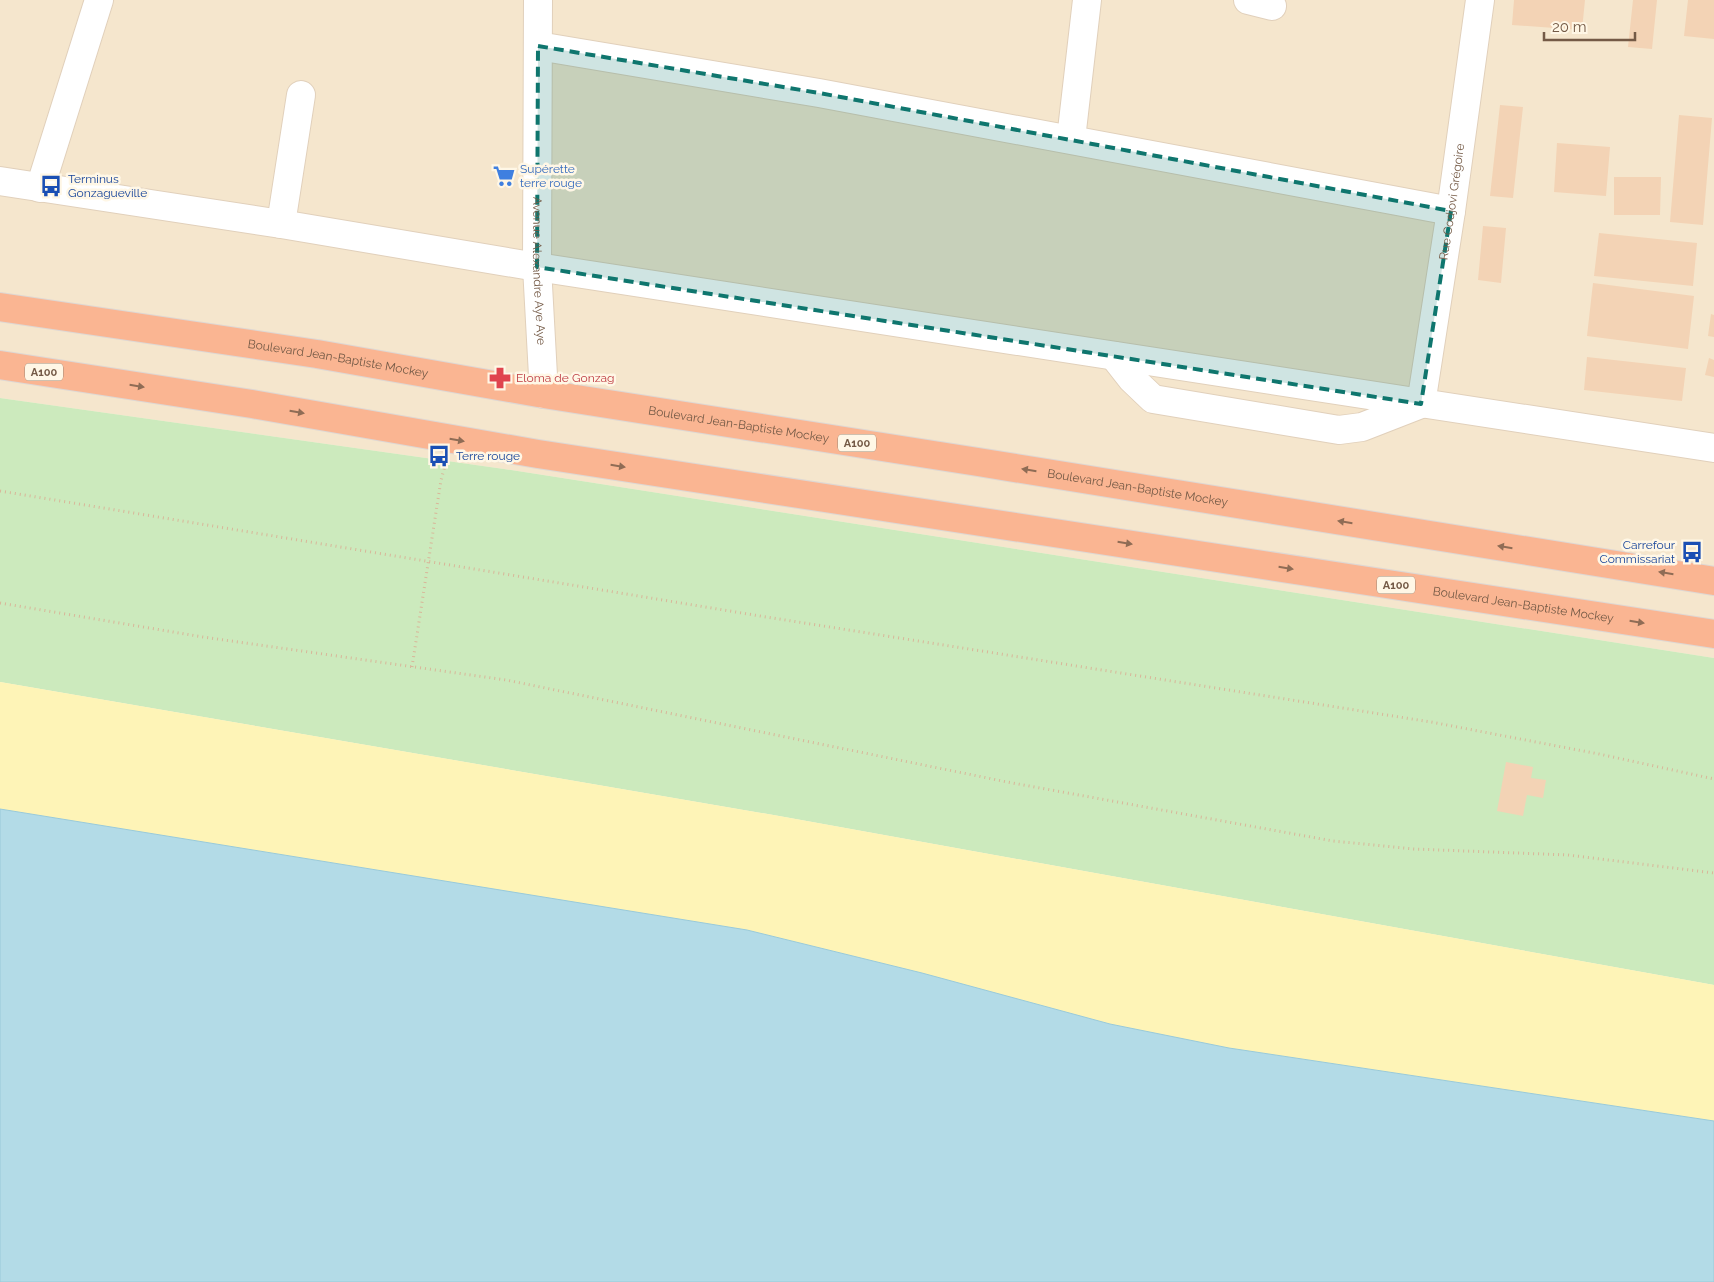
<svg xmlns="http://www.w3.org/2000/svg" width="1714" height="1282" viewBox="0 0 1714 1282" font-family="Raleway,sans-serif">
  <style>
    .residential { fill: #f5e6cd }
    .green { fill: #cceabd }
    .sand { fill: #fef4b7 }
    .water { fill: #b3dbe7; stroke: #99cad9 }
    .building { fill: #f3d3b5 }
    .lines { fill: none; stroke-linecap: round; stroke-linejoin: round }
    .minor-casing { stroke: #e1d0bb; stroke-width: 30 }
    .highway-casing { stroke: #ded7d3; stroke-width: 30 }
    .path { stroke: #d8b699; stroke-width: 3; stroke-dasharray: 1 4; stroke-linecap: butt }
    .minor { stroke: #fff; stroke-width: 28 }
    .highway { stroke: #fab592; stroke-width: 28 }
    .oneway { fill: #8f6c55 }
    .marked { fill: #0f766e; fill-opacity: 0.2; stroke: #0f766e; stroke-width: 4; stroke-dasharray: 10 6; stroke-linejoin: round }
    .labels { text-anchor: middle; stroke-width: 5; stroke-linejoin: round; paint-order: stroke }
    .shield { fill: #fff7e6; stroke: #9e8976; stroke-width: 1 }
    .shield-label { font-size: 11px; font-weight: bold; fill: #745a46 }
    .shop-label { font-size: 12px; fill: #366cbe; stroke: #fff7e6; text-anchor: start }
    .transit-label { font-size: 12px; fill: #164399; stroke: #fff7e6; text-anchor: start }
    .street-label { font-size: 12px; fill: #745a46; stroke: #fff7e6 }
    .health-label { font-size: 12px; fill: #be3a42; stroke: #fff7e6; text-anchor: start }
  </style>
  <rect width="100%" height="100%" fill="#fdf3df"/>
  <path class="residential" d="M 0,0 L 1714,0 L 1714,658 L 504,469 L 0,398 Z"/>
  <path class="green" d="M 0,398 L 504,469 L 1714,658 L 1714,985 L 779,816 L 0,682 Z"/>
  <path class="sand" d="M 0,682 L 779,816 L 1714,985 L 1714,1121 L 1229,1048 L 1110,1024 L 922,973 L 747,930 L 0,809 Z"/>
  <path class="water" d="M 0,809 L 747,930 L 922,973 L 1110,1024 L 1229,1048 L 1714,1121 L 1714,1282 L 0,1282 Z"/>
  <path class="building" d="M 1514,0 L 1585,0 L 1582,30 L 1512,25 Z
    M 1633,0 L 1657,0 L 1652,49 L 1628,47 Z
    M 1688,0 L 1714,0 L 1714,39 L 1684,36 Z
    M 1500,105 L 1523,107 L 1513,198 L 1490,196 Z
    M 1679,115 L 1712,118 L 1703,225 L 1670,222 Z
    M 1557,143 L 1610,147 L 1606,196 L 1554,192 Z
    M 1614,177 L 1661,177 L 1660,215 L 1614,215 Z
    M 1483,226 L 1506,228 L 1501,283 L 1478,280 Z
    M 1599,233 L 1697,243 L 1693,286 L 1594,276 Z
    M 1593,283 L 1694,296 L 1688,349 L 1587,336 Z
    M 1711,314 L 1714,315 L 1714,337 L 1708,336 Z
    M 1587,357 L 1686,368 L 1682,401 L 1584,390 Z
    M 1709,358 L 1714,360 L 1714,377 L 1705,375 Z
    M 1506,762 L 1533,767 L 1531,778 L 1546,780 L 1543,798 L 1527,795 L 1523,816 L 1497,811 Z"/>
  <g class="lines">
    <g class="minor-casing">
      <g id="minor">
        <path id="s1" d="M 538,0 L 537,267 L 544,394"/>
        <path d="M 1248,0 L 1272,6"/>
        <path d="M 538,46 L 819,93 L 1451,211"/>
        <path d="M 1071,139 L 1087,0"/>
        <path d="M 0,181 L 281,224 L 537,267 L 1714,448"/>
        <path d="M 40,188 L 99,0"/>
        <path d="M 281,224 L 301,95"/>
        <path id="s2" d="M 1114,356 L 1132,379 L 1153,399 L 1339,430 L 1362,427 L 1421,404 L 1451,211 L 1480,0"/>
      </g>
    </g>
    <g class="highway-casing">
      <g id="highway">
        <path id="s3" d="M 0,307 L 317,354 L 544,394 L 978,462 L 1714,581"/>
        <path id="s4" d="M 0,365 L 252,404 L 538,454 L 1714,634"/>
      </g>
    </g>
    <path class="path" d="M 0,491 L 760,616 L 1431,722 L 1599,754 L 1714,779
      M 0,603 L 203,637 L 506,680 L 1007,782 L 1333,841 L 1414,849 L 1568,855 L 1714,873
      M 412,667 L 441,480 L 445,466"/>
    <use href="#minor" class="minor"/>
    <use href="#highway" class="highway"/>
  </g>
  <defs><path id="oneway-solid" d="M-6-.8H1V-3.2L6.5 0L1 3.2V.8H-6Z" transform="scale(1.25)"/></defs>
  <g class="oneway">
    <use href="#oneway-solid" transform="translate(137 386) rotate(9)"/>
    <use href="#oneway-solid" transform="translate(297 412) rotate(10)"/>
    <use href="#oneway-solid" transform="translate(457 440) rotate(10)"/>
    <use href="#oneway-solid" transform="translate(618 466) rotate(9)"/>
    <use href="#oneway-solid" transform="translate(1029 470) rotate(-171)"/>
    <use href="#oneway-solid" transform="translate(1345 522) rotate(-171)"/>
    <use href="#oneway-solid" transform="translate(1125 543) rotate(9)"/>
    <use href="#oneway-solid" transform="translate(1505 547) rotate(-171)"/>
    <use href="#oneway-solid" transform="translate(1286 568) rotate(9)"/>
    <use href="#oneway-solid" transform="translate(1666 573) rotate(-171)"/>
    <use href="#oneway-solid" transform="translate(1637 622) rotate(9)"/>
  </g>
  <path class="marked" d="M 538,46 L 819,93 L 1451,211 L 1421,404 L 537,267 Z"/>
  <defs>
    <g id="supermarket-bare" transform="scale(1.725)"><path d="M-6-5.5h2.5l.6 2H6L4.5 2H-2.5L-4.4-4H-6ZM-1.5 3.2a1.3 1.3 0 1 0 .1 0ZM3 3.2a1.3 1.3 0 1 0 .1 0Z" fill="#3f7fe0" stroke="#fff7e6" stroke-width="2.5" paint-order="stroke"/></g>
    <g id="bus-bare" transform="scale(1.725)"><path d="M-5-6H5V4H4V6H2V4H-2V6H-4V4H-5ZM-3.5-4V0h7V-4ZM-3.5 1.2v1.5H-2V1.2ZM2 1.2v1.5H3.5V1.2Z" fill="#1a4fb4" stroke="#fff7e6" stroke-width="2.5" paint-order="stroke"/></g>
    <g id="pharmacy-bare" transform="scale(1.725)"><path d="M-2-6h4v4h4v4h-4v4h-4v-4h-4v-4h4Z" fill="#e0444e" stroke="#fff7e6" stroke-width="2.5" paint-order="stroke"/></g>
  </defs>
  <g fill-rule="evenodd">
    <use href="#supermarket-bare" x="504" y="176"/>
    <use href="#bus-bare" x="51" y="186"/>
    <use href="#pharmacy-bare" x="500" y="378"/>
    <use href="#bus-bare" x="439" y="456"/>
    <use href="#bus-bare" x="1692" y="552"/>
  </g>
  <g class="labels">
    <g class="shield">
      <rect x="25" y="363.5" width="38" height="17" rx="4"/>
      <rect x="838" y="434.5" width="38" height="17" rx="4"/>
      <rect x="1377" y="576.5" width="38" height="17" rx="4"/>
    </g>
    <g class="shield-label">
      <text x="44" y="376">A100</text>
      <text x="857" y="447">A100</text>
      <text x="1396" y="589">A100</text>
    </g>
    <g class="shop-label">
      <text x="520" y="173">Supérette<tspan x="520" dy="14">terre rouge</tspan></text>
    </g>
    <g class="transit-label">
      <text x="68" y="183">Terminus<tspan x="68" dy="14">Gonzagueville</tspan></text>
      <text x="456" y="460">Terre rouge</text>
      <text x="1675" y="549" text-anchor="end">Carrefour<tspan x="1675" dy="14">Commissariat</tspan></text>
    </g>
    <g class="street-label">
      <text dy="4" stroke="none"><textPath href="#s2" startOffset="538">Rue Codjovi Grégoire</textPath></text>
      <text dy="4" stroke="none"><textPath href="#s1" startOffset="271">Avenue Alexandre Aye Aye</textPath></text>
      <text dy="4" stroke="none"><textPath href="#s3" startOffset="342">Boulevard Jean-Baptiste Mockey</textPath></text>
      <text dy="4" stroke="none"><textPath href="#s3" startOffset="748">Boulevard Jean-Baptiste Mockey</textPath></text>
      <text dy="4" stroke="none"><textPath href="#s3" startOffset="1152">Boulevard Jean-Baptiste Mockey</textPath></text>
      <text dy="4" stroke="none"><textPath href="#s4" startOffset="1542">Boulevard Jean-Baptiste Mockey</textPath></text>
    </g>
    <g class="health-label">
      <text x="516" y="382">Eloma de Gonzag</text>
    </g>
  </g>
  <path d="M1544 32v8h91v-8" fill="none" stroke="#745a46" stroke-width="2.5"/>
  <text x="1552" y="32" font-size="15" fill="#745a46" stroke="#fff7e6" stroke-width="4" paint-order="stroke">20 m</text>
</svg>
